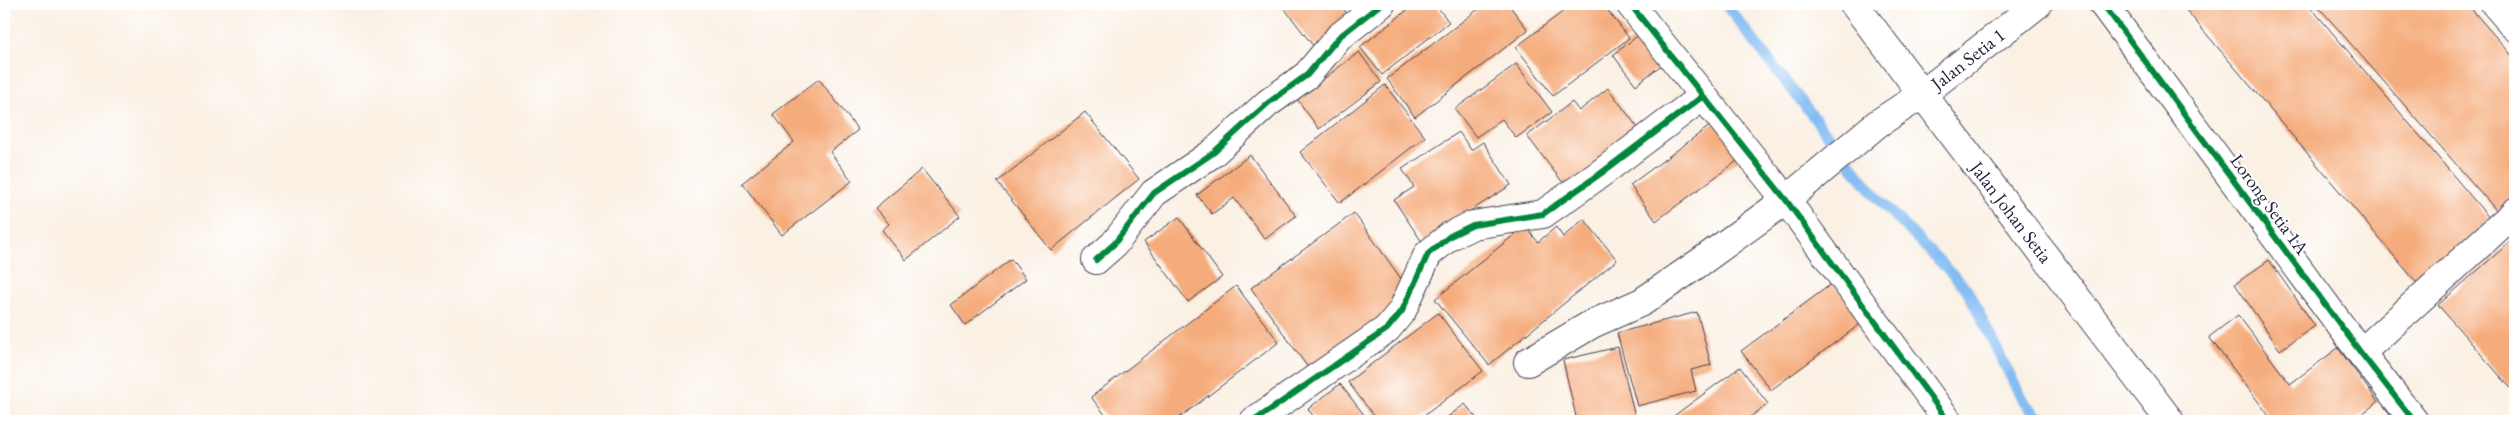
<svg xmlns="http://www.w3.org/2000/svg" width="2519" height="425" viewBox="0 0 2519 425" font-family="'EB Garamond',serif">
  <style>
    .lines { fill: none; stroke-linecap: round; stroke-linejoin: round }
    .stream { stroke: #81bbf2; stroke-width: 11 }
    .building { fill: #f5ac7b }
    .minor-casing { stroke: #424154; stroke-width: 30 }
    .major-casing { stroke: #424154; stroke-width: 30 }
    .minor { stroke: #fff; stroke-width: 28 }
    .major { stroke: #fff; stroke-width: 28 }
    .cycleway-casing { stroke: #fff; stroke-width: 9 }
    .cycleway { stroke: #00873e; stroke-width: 6 }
    .labels { text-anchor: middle; stroke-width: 4; stroke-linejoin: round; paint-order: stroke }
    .street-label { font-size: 19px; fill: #22223b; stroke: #fff }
  </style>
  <rect width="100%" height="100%" fill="#fff"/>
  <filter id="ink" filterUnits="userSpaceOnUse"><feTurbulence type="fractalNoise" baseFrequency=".02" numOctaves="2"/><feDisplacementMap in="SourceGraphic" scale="10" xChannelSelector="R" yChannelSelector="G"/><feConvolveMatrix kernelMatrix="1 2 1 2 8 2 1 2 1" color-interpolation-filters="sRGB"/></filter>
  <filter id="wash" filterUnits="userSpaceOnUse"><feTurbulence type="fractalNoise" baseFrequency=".0096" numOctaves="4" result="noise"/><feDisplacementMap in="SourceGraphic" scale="20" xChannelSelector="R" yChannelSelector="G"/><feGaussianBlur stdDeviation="1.12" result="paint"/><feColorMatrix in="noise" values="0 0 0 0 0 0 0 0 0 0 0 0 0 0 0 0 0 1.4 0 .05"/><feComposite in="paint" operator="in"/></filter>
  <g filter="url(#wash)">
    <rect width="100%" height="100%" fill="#faf0e3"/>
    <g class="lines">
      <path class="stream" d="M 1725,4 L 1877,198 L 1966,288 L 2023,401 L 2042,421"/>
    </g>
    <g id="blocks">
      <path class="building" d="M 1281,4 L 1348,4 L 1343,8 L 1351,20 L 1314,47 Z
        M 1415,4 L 1435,4 L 1449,22 L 1382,75 L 1360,47 Z
        M 1485,4 L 1508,4 L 1528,30 L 1415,117 L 1387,79 Z
        M 1573,4 L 1603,4 L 1629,38 L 1553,96 L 1516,47 Z
        M 2181,4 L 2308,4 L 2491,220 L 2417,283 Z
        M 2316,4 L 2467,4 L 2515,59 L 2515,196 L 2497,211 Z
        M 1645,30 L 1669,59 L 1636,85 L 1613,55 Z
        M 1359,52 L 1381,82 L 1319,129 L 1297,99 Z
        M 1516,64 L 1552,112 L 1516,138 L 1502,119 L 1476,137 L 1455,109 Z
        M 819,79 L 858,130 L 830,152 L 852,181 L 782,235 L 742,183 L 794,142 L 773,114 Z
        M 1385,85 L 1425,137 L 1340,203 L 1300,152 Z
        M 1608,88 L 1641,132 L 1567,188 L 1527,136 L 1572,102 L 1579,111 Z
        M 1085,112 L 1139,179 L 1051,250 L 997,182 Z
        M 1715,122 L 1741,158 L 1656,221 L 1630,185 Z
        M 1459,132 L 1471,150 L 1483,142 L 1511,185 L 1422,242 L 1394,200 L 1414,187 L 1402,169 Z
        M 1250,155 L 1296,216 L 1265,239 L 1234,198 L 1212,214 L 1197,195 Z
        M 922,169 L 960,216 L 906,260 L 882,230 L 889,224 L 875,208 Z
        M 1354,213 L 1412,294 L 1309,369 L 1251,288 Z
        M 1179,217 L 1222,277 L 1188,302 L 1144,242 Z
        M 1584,219 L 1617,260 L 1489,365 L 1435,299 L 1525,226 L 1538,242 L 1556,227 L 1563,237 Z
        M 2510,242 L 2515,248 L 2515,393 L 2438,305 Z
        M 1011,259 L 1026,279 L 965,325 L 951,305 Z
        M 2269,260 L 2315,326 L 2280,350 L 2235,284 Z
        M 1834,282 L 1863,322 L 1771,390 L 1741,351 Z
        M 1236,286 L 1279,342 L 1175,421 L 1110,421 L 1091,397 Z
        M 1697,312 L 1711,365 L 1691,370 L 1696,391 L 1637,406 L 1617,333 Z
        M 1438,313 L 1483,371 L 1417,421 L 1378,421 L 1348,382 Z
        M 2238,315 L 2290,384 L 2338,348 L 2378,402 L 2352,421 L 2273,421 L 2209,337 Z
        M 1618,347 L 1636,421 L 1577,421 L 1563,360 Z
        M 1740,367 L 1768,404 L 1745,421 L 1667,421 Z
        M 1340,384 L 1369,421 L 1317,421 L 1308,409 Z
        M 1465,404 L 1479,421 L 1442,421 Z"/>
    </g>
  </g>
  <g filter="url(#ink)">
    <use href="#blocks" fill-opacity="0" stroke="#424154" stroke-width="1"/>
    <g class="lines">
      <g class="minor-casing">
        <g id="minor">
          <path d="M 1630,4 L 1786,200 L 1948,421"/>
          <path d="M 2103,4 L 2361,353 L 2414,421"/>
          <path d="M 2495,4 L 2515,27"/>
          <path d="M 1096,260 L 1114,244 L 1154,193 L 1213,153 L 1268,103 L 1307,75 L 1339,37 L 1381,4"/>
          <path d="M 2361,353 L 2515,212"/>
          <path id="s1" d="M 1528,362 L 1592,324 L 1642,302 L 1699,263 L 1786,200 L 1877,124 L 1921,95 L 2038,4"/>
          <path d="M 1254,421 L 1387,329 L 1402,311 L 1428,254 L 1450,236 L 1473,225 L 1543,214 L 1600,174 L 1703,96"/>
        </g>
      </g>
      <g class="major-casing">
        <g id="major">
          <path id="s2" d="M 1854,4 L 2170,421"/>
        </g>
      </g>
      <use href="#minor" class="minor"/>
      <use href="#major" class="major"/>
      <g class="cycleway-casing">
        <path id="cycleway" d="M 1630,4 L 1786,200 L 1948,421
          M 2103,4 L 2361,353 L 2414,421
          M 1096,260 L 1114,244 L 1154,193 L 1213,153 L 1268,103 L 1307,75 L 1339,37 L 1381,4
          M 1254,421 L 1387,329 L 1402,311 L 1428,254 L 1450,236 L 1473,225 L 1543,214 L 1600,174 L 1703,96"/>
      </g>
      <use href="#cycleway" class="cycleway"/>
    </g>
  </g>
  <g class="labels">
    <g class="street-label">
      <text dy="7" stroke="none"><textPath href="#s1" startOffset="536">Jalan Setia 1</textPath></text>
      <text transform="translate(2270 204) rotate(54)" y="7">Lorong Setia 1A</text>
      <text dy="7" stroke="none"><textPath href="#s2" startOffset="261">Jalan Johan Setia</textPath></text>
    </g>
  </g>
  <rect width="2519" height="425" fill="none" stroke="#fff" stroke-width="20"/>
</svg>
